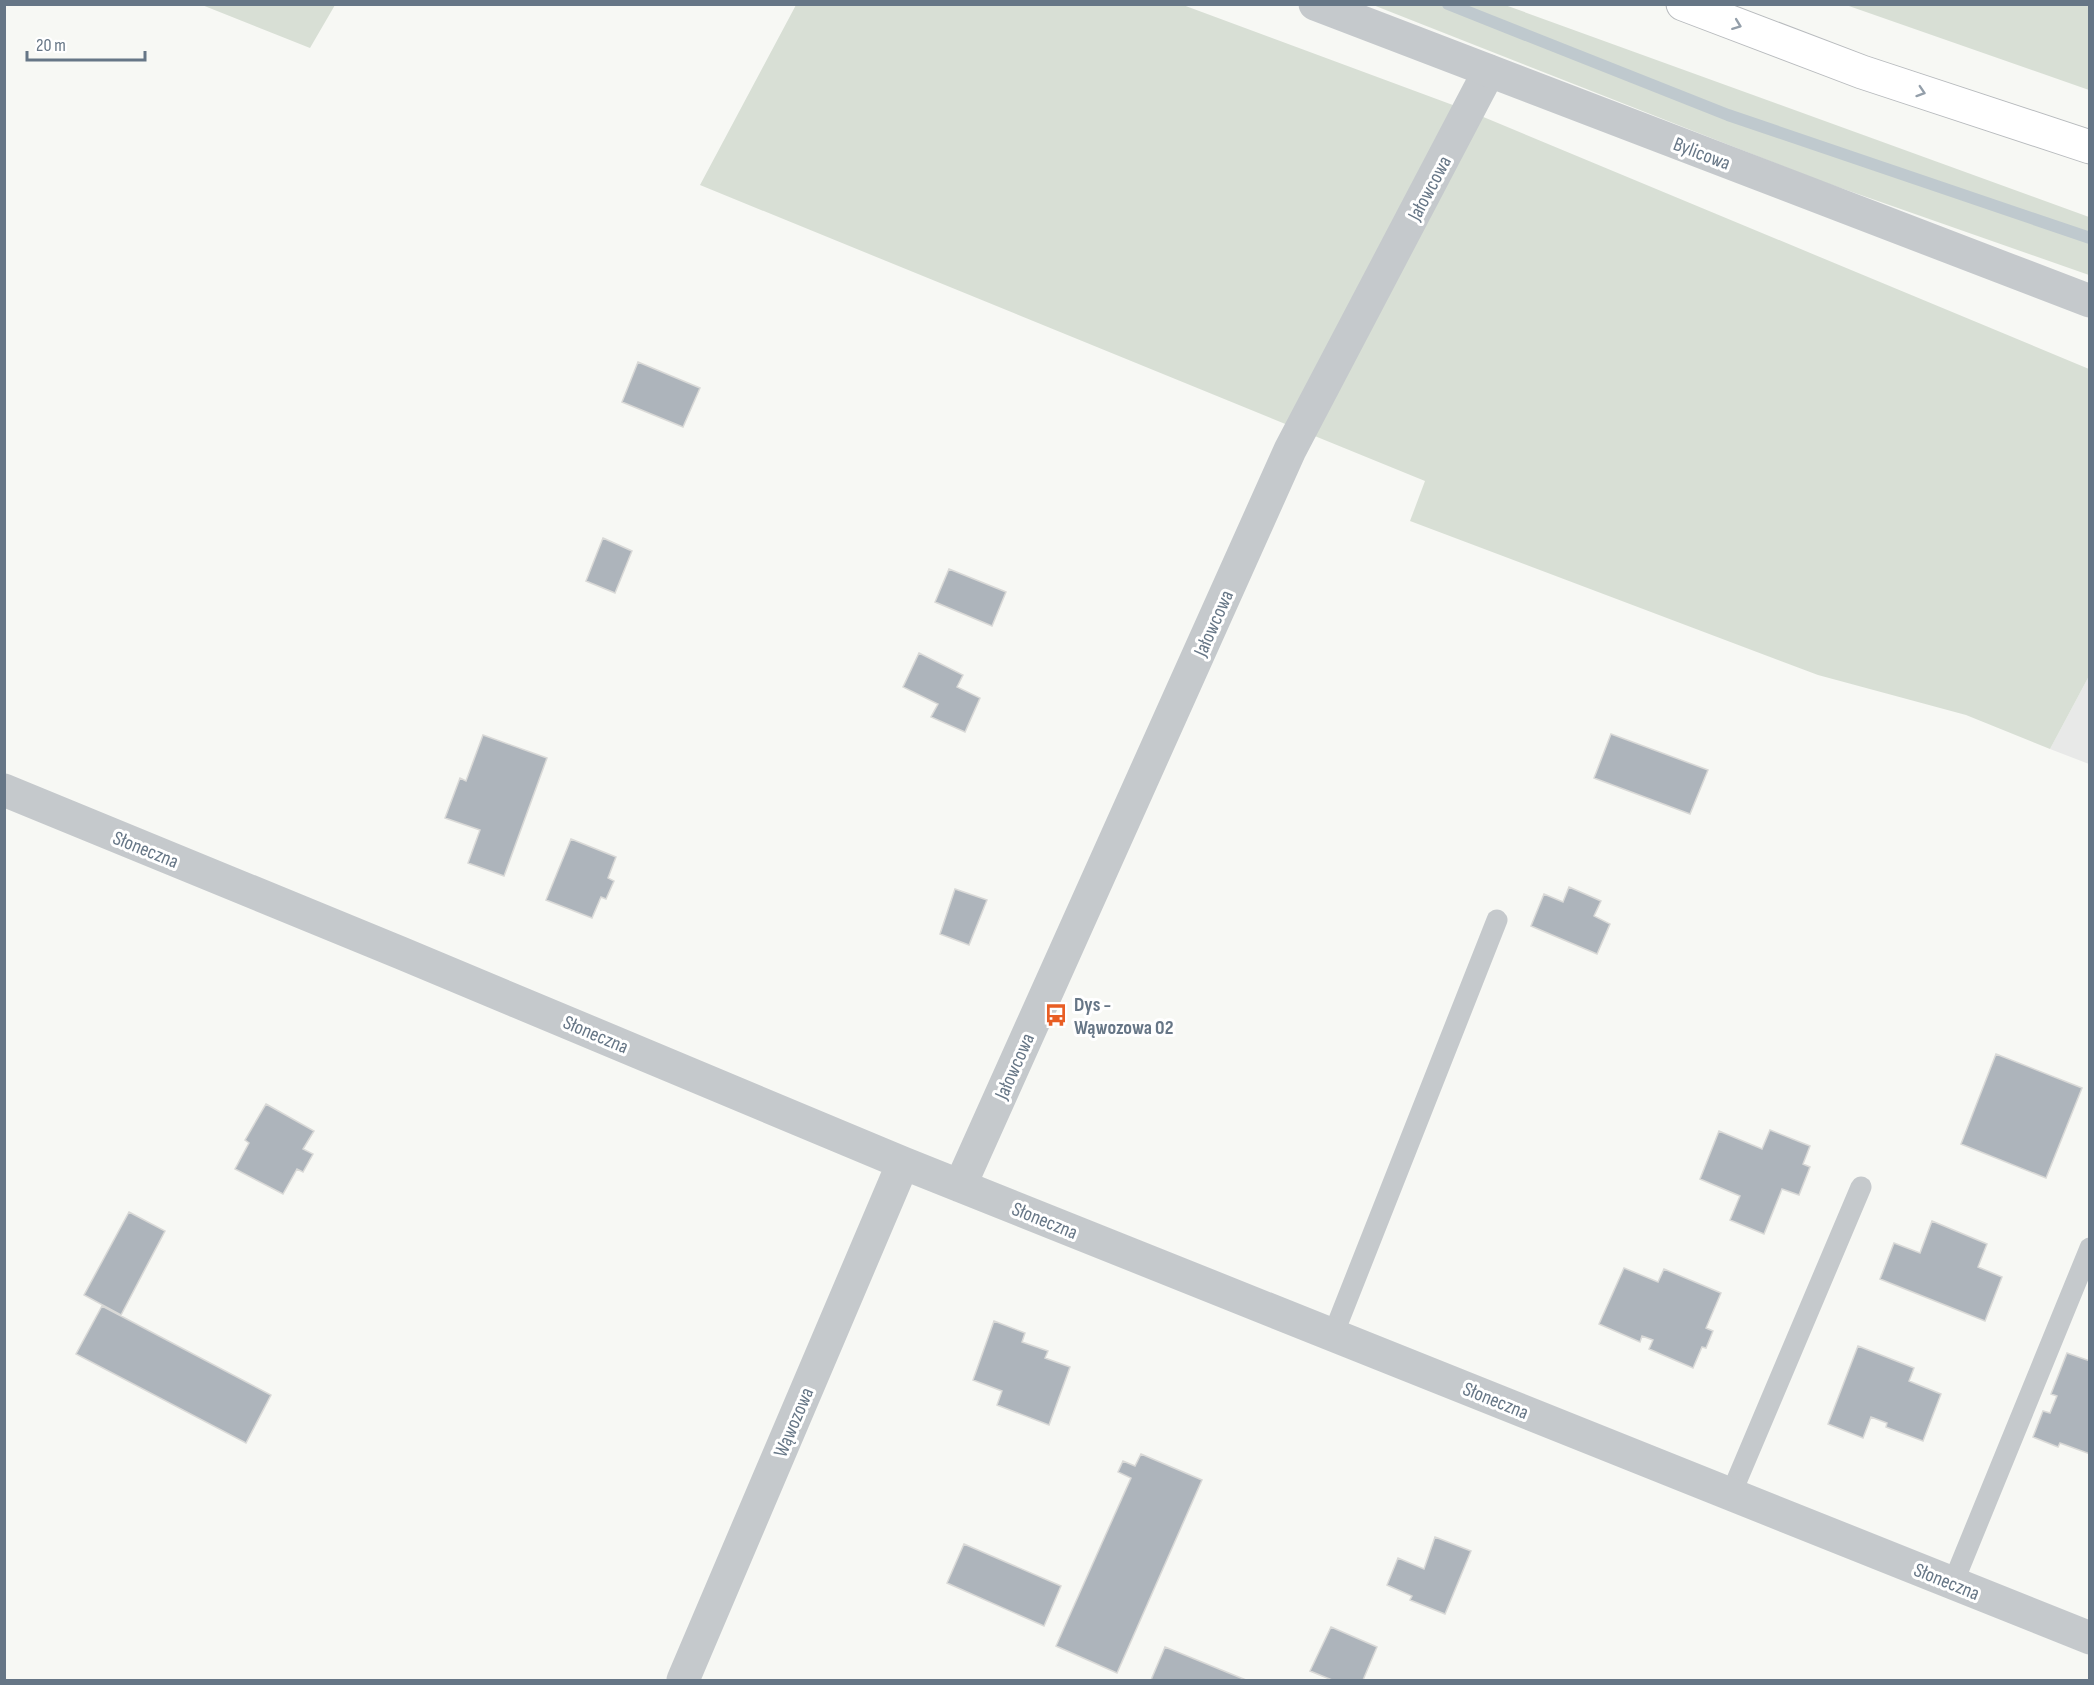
<svg xmlns="http://www.w3.org/2000/svg" width="2094" height="1685" viewBox="0 0 2094 1685" font-family="'Sofia Sans Condensed',sans-serif">
  <style>
    .built { fill: #e8e9e8 }
    .green { fill: #d8dfd5 }
    .lines { fill: none; stroke-linecap: round; stroke-linejoin: round }
    .stream { stroke: #bfc9ce; stroke-width: 12 }
    .building { fill: #adb4bb; stroke: #d9d9d7; stroke-width: 1.5 }
    .motorway-casing { stroke: #b8bbbe; stroke-width: 35 }
    .service { stroke: #c5c9cc; stroke-width: 21 }
    .minor { stroke: #c5c9cc; stroke-width: 33 }
    .tertiary { stroke: #c5c9cc; stroke-width: 33 }
    .motorway { stroke: #fff; stroke-width: 33 }
    .oneway { stroke: #949faa }
    .labels { text-anchor: middle; stroke-width: 6; stroke-linejoin: round; paint-order: stroke }
    .street-label { font-size: 20px; fill: #667686; stroke: #fff }
    .poi-label { font-size: 20px; font-weight: bold; fill: #667686; stroke: #fff; text-anchor: start }
  </style>
  <rect width="100%" height="100%" fill="#f7f8f4"/>
  <path class="built" d="M 2089,676 L 2089,764 L 2050,749 Z"/>
  <path class="green" d="M 202,5 L 335,5 L 310,48 Z
    M 796,5 L 1183,5 L 1469,111 L 2089,369 L 2089,676 L 2050,749 L 1966,715 L 1818,675 L 1410,521 L 1425,481 L 700,185 Z
    M 1373,5 L 1505,5 L 2089,217 L 2089,275 L 1818,180 Z
    M 1846,5 L 2089,5 L 2089,90 Z"/>
  <g class="lines">
    <path class="stream" d="M 1448,4 L 1728,115 L 2090,238"/>
  </g>
  <path class="building" d="M 638,362 L 700,388 L 683,427 L 622,402 Z
    M 603,538 L 632,551 L 615,593 L 586,581 Z
    M 949,569 L 1006,592 L 992,626 L 935,602 Z
    M 919,653 L 963,675 L 957,687 L 980,698 L 965,732 L 931,717 L 938,704 L 903,687 Z
    M 1611,734 L 1708,770 L 1690,814 L 1594,778 Z
    M 483,735 L 547,758 L 504,876 L 468,863 L 480,830 L 445,818 L 460,778 L 466,781 Z
    M 571,839 L 616,857 L 608,878 L 614,881 L 606,899 L 601,897 L 592,918 L 546,900 Z
    M 1569,887 L 1601,901 L 1594,916 L 1610,924 L 1597,954 L 1531,926 L 1544,894 L 1563,902 Z
    M 955,889 L 987,900 L 969,945 L 940,934 Z
    M 1996,1054 L 2082,1088 L 2046,1178 L 1961,1144 Z
    M 266,1104 L 314,1131 L 303,1149 L 313,1154 L 303,1172 L 297,1169 L 283,1194 L 235,1169 L 249,1143 L 245,1140 Z
    M 1770,1130 L 1810,1146 L 1803,1164 L 1810,1167 L 1799,1195 L 1782,1189 L 1764,1234 L 1730,1220 L 1740,1196 L 1700,1179 L 1719,1131 L 1762,1149 Z
    M 129,1212 L 165,1231 L 121,1315 L 84,1295 Z
    M 1932,1221 L 1987,1244 L 1978,1267 L 2002,1277 L 1985,1321 L 1880,1279 L 1894,1243 L 1920,1253 Z
    M 1624,1268 L 1658,1282 L 1664,1269 L 1721,1293 L 1706,1328 L 1713,1331 L 1706,1348 L 1702,1347 L 1693,1368 L 1649,1349 L 1653,1340 L 1642,1336 L 1640,1342 L 1599,1324 Z
    M 102,1306 L 271,1395 L 246,1443 L 76,1354 Z
    M 994,1321 L 1025,1333 L 1022,1342 L 1048,1351 L 1045,1358 L 1070,1367 L 1049,1425 L 997,1405 L 1002,1391 L 973,1380 Z
    M 1858,1346 L 1914,1368 L 1909,1381 L 1941,1394 L 1923,1441 L 1886,1427 L 1887,1423 L 1871,1417 L 1863,1438 L 1828,1424 Z
    M 2067,1353 L 2090,1361 L 2090,1454 L 2060,1443 L 2058,1447 L 2033,1437 L 2043,1411 L 2050,1413 L 2057,1396 L 2051,1394 Z
    M 1141,1454 L 1202,1480 L 1117,1673 L 1056,1646 L 1131,1478 L 1118,1472 L 1123,1461 L 1135,1466 Z
    M 1435,1537 L 1471,1551 L 1445,1614 L 1410,1600 L 1412,1596 L 1387,1585 L 1398,1558 L 1424,1569 Z
    M 964,1544 L 1061,1586 L 1044,1626 L 947,1583 Z
    M 1331,1627 L 1377,1647 L 1363,1680 L 1332,1680 L 1310,1671 Z
    M 1165,1647 L 1246,1680 L 1151,1680 Z"/>
  <g class="lines">
    <g class="motorway-casing">
      <path id="motorway" d="M 1683,4 L 1862,72 L 2090,147"/>
    </g>
    <path class="service" d="M 1333,1335 L 1497,920
      M 1731,1494 L 1861,1187
      M 1953,1583 L 2090,1248"/>
    <path class="minor" d="M 4,790 L 401,953 L 903,1163 L 2090,1638
      M 960,1186 L 1290,450 L 1489,71
      M 683,1680 L 903,1163"/>
    <path class="tertiary" d="M 1315,4 L 2090,301"/>
    <use href="#motorway" class="motorway"/>
  </g>
  <defs><path id="oneway-chevron" d="M-2-3.5L2.5 0L-2 3.5" fill="none" stroke-width="1.6" stroke-linecap="round" stroke-linejoin="round" transform="scale(1.5)"/></defs>
  <g class="oneway">
    <use href="#oneway-chevron" transform="translate(1737 25) rotate(21)"/>
    <use href="#oneway-chevron" transform="translate(1921 92) rotate(18)"/>
  </g>
  <defs>
    <g id="bus-bare" transform="scale(1.8)"><path d="M-5-6H5V4H4V6H2V4H-2V6H-4V4H-5ZM-3.5-4V0h7V-4ZM-3.5 1.2v1.5H-2V1.2ZM2 1.2v1.5H3.5V1.2Z" fill="#e85e24" stroke="#fff" stroke-width="2.5" paint-order="stroke"/></g>
  </defs>
  <g fill-rule="evenodd">
    <use href="#bus-bare" x="1056" y="1015"/>
  </g>
  <g class="labels">
    <g class="street-label">
      <text transform="translate(1702 153) rotate(21)" y="7">Bylicowa</text>
      <text transform="translate(1429 188) rotate(-62)" y="7">Jałowcowa</text>
      <text transform="translate(1213 623) rotate(-66)" y="7">Jałowcowa</text>
      <text transform="translate(146 849) rotate(22)" y="7">Słoneczna</text>
      <text transform="translate(596 1034) rotate(23)" y="7">Słoneczna</text>
      <text transform="translate(1014 1066) rotate(-66)" y="7">Jałowcowa</text>
      <text transform="translate(1045 1220) rotate(22)" y="7">Słoneczna</text>
      <text transform="translate(1496 1400) rotate(22)" y="7">Słoneczna</text>
      <text transform="translate(793 1422) rotate(-67)" y="7">Wąwozowa</text>
      <text transform="translate(1947 1581) rotate(22)" y="7">Słoneczna</text>
    </g>
    <g class="poi-label">
      <text x="1074" y="1011">Dys -<tspan x="1074" dy="23">Wąwozowa 02</tspan></text>
    </g>
  </g>
  <rect width="2094" height="1685" fill="none" stroke="#667686" stroke-width="12"/>
  <path d="M27 51v9h118v-9" fill="none" stroke="#667686" stroke-width="3"/>
  <text x="36" y="51" font-size="18" fill="#667686" stroke="#ffffff" stroke-width="4.5" paint-order="stroke">20 m</text>
</svg>
